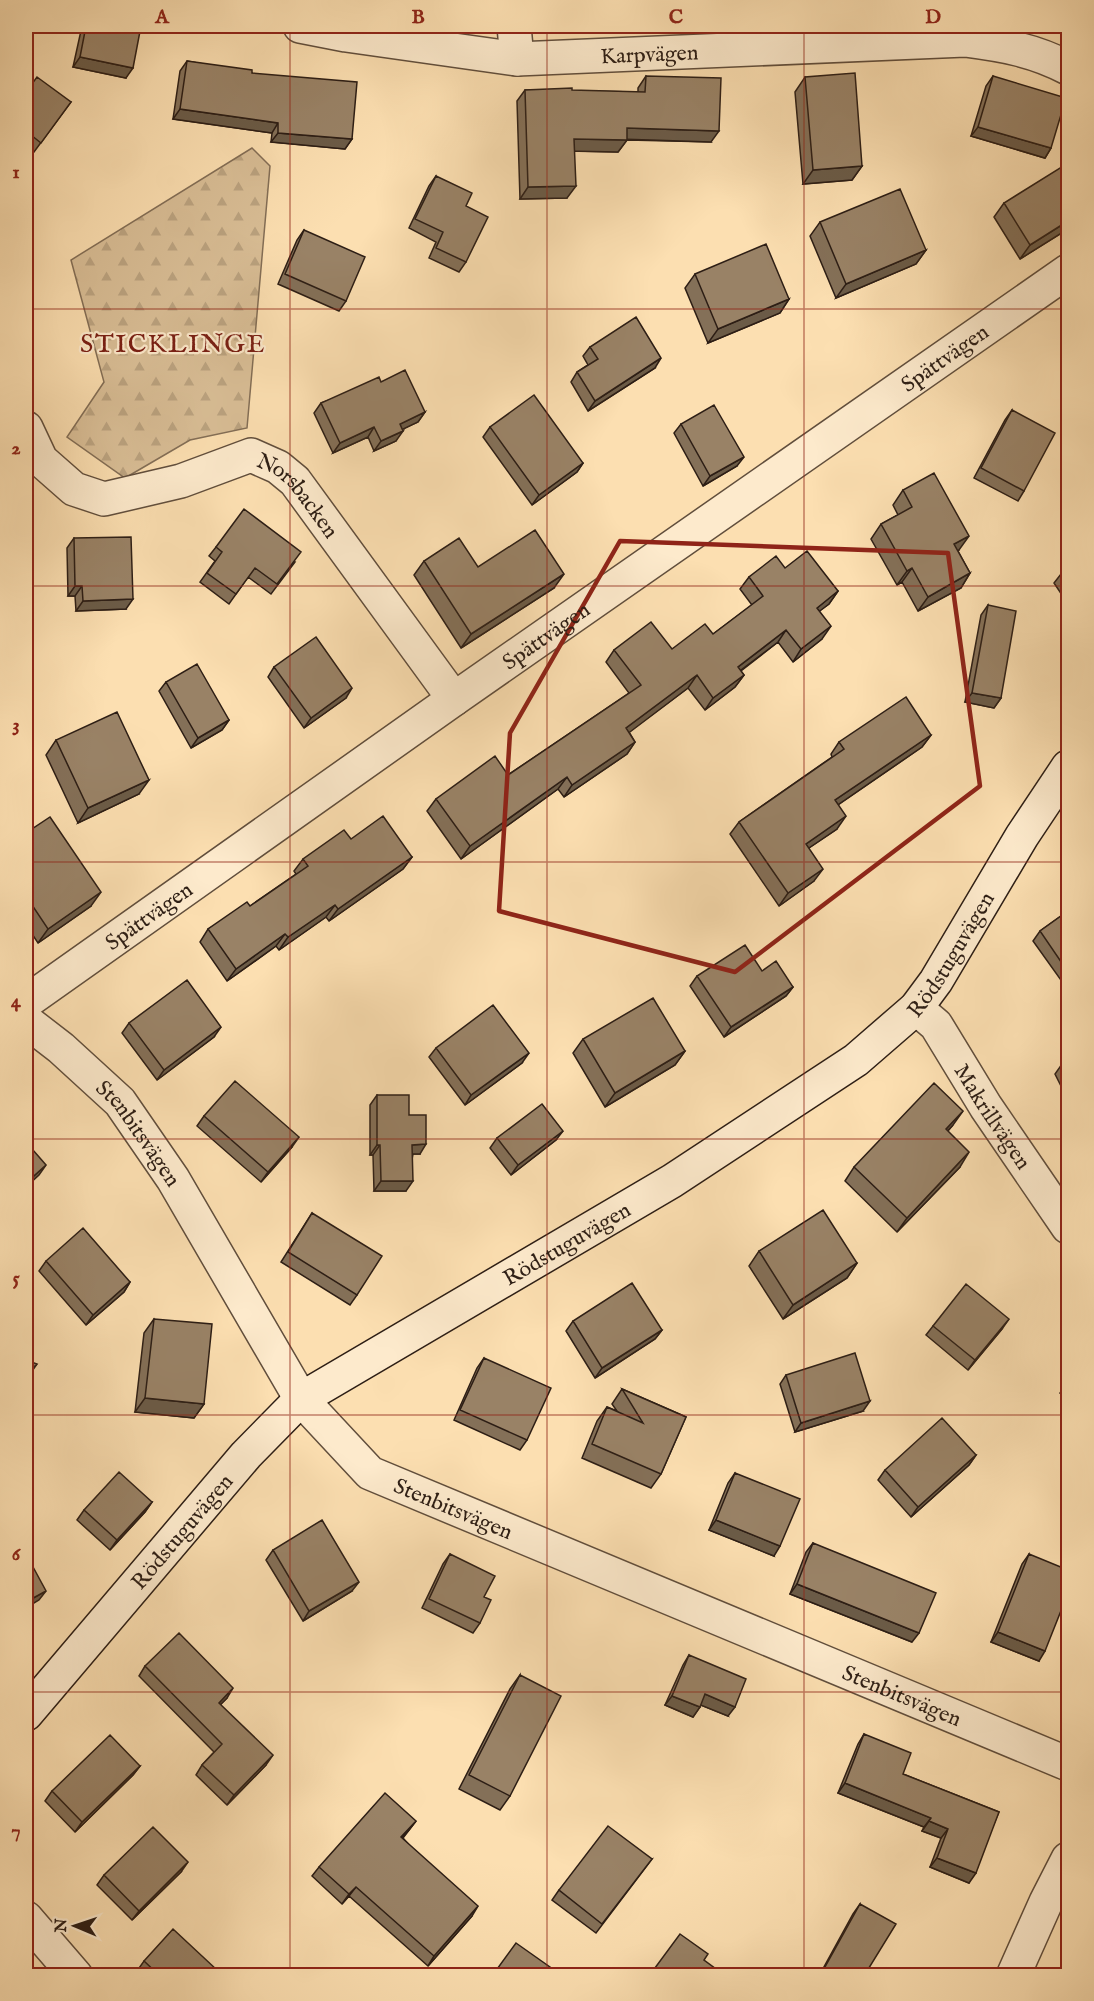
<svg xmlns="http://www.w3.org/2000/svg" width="1094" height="2001" viewBox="0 0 1094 2001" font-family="'IM FELL English',serif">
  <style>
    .forest { fill: url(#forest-firs); stroke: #836e56; stroke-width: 1.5 }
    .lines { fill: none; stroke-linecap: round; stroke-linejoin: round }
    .street-casing { stroke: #614e3c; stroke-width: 36 }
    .secondary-casing { stroke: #2d1e15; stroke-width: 36 }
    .street { stroke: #fdeacc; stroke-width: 33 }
    .secondary { stroke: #fdeacc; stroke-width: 33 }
    .wall { fill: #847058; stroke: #2d1e15; stroke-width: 1.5 }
    .shaded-wall { fill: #6b5b47; stroke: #2d1e15; stroke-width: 1.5 }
    .building { fill: #998266; stroke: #2d1e15; stroke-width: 1.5 }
    .marked { fill: none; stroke: #8f2418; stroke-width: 4.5; stroke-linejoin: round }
    .grid { fill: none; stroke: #8f2418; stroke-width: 1.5; stroke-opacity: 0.55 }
    .labels { text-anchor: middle; stroke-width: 4.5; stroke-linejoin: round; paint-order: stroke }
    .street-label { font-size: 22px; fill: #2d1e15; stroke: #fdeacc }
    .quarter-label { font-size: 26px; letter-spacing: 1.5px; fill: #7a1f14; stroke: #fdeacc }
    .neatline { fill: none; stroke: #8f2418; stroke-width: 2 }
    .grid-label { font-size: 20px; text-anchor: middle; font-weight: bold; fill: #8f2418 }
  </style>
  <defs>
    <pattern id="forest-firs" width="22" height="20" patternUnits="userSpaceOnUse" patternTransform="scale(1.5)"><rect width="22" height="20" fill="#d9be96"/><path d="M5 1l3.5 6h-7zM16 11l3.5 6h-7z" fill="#bba380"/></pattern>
  </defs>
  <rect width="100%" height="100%" fill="#fcdfb1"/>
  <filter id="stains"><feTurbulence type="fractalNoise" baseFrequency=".00333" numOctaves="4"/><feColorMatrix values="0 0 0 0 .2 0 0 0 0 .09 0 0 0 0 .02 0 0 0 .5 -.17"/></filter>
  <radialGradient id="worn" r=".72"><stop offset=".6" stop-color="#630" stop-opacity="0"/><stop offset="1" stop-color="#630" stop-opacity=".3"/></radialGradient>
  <path class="forest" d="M 252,148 L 270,166 L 247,428 L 190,440 L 125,478 L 67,437 L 104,382 L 71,260 Z"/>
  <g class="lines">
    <g class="street-casing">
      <g id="street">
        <path id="s1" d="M 300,26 L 346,35 L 517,59 L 965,40 C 1003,45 1034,50 1068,68"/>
        <path d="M 514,26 L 517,59"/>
        <path id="s2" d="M 26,428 L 41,460 L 74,489 L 104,499 L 181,481 L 251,455 L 278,467 L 295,481 L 454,699"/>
        <path id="s3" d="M 26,1002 L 454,699 L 1068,271"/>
        <path id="s4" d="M 916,1008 L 936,1025 L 986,1107 L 1068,1227"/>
        <path id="s5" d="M 26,1021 L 61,1048 L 120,1102 L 173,1179 L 301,1399 L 370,1473 L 1068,1764"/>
        <path d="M 26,1918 L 76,1976"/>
        <path d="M 1013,1976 L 1046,1902 L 1068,1859"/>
      </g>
    </g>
    <g class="secondary-casing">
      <g id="secondary">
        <path id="s6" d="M 26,1714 L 246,1455 L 301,1399 L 672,1181 L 856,1060 L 916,1008 L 936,981 L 1022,836 L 1068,767"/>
      </g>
    </g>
    <use href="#street" class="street"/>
    <use href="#secondary" class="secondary"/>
  </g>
  <path class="wall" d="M 82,26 L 141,26 L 126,78 L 73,67 Z
    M 187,61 L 252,73 L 352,139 L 345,149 L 271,142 L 272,133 L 173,119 L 180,71 Z
    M 646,76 L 711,142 L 627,140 L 618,152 L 574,151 L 567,198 L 520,199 L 517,101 L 525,90 L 638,92 L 638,88 Z
    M 993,76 L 1051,148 L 1045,158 L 971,136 L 986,86 Z
    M 805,77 L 862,166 L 852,180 L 803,184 L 795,92 Z
    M 26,92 L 71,102 L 34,152 L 26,146 Z
    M 436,176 L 466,262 L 459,272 L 429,258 L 436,242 L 409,228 L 429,186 Z
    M 1004,203 L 1068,229 L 1020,259 L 994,217 Z
    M 820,222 L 926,250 L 916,264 L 836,298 L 810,236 Z
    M 304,230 L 346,301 L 339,311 L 278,284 L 297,240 Z
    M 695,274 L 789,299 L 780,313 L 708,343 L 685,288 Z
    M 590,347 L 655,368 L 588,411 L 571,382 L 577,372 L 588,365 L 583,356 Z
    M 381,382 L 425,412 L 418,422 L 402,429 L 396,441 L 374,451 L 368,437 L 333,453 L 314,413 L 321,403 Z
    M 1012,410 L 1024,491 L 1018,501 L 974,478 L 1005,420 Z
    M 681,424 L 737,466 L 703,486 L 674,433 Z
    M 490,427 L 583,463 L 577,472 L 532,505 L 483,437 Z
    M 903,490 L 959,550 L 958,551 L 970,573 L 961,588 L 918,611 L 902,582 L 897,585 L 871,539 L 881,524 L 898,515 L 893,505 Z
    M 74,538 L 126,609 L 76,611 L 75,596 L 68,596 L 67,548 Z
    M 216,547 L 295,562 L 271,594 L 248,577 L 229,604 L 200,582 L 215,561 L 209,556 Z
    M 424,561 L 478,567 L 554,588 L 461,648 L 414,575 Z
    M 785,568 L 838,591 L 829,604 L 819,611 L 822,639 L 793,662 L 778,642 L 741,671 L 744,675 L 735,687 L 705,710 L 688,688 L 629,732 L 635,742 L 627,754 L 564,797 L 558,789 L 461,859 L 427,811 L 436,799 L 508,775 L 629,693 L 606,662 L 614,650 L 672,649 L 713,634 L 752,605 L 740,589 L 749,577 Z
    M 1068,568 L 1068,604 L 1054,583 L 1061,574 Z
    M 988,605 L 1001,698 L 994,708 L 965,702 L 981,615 Z
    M 274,667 L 346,698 L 304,728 L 268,677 Z
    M 166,682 L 229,720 L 222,730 L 191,748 L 159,691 Z
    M 931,735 L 922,747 L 838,805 L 837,829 L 809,848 L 814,881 L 779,906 L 730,834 L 739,822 L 832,757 L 831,754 L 839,742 Z
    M 56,740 L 139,794 L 78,823 L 46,755 Z
    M 26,833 L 91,906 L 38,943 L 26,925 Z
    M 351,839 L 412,857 L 403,869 L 329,921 L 326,917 L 279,950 L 276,946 L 227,981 L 200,942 L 208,929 L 250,906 L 296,874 L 294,871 L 303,859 Z
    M 1068,911 L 1068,990 L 1033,941 L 1040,931 Z
    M 762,971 L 793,987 L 786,996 L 724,1037 L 690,986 L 697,976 Z
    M 129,1023 L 214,1037 L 157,1080 L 122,1033 Z
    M 583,1039 L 685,1051 L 675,1065 L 605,1107 L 573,1053 Z
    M 436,1048 L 522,1063 L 465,1105 L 429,1057 Z
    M 1068,1060 L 1068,1100 L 1055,1074 L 1062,1064 Z
    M 377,1095 L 409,1115 L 420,1154 L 413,1154 L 406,1191 L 374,1191 L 373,1155 L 370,1155 L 370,1105 Z
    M 204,1116 L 292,1147 L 261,1182 L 197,1126 Z
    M 953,1125 L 948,1131 L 960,1167 L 897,1232 L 845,1181 L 854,1167 Z
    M 497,1138 L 556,1140 L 511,1175 L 490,1148 Z
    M 312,1213 L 357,1295 L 350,1305 L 281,1262 Z
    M 759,1251 L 857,1263 L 847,1278 L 783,1319 L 749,1266 Z
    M 46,1261 L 130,1282 L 124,1292 L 86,1325 L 39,1271 Z
    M 154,1319 L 204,1404 L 194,1418 L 135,1412 L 144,1333 Z
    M 573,1321 L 662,1330 L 655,1339 L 595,1378 L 566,1331 Z
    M 933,1326 L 1002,1329 L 968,1370 L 926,1335 Z
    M 484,1358 L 527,1440 L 520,1450 L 454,1420 L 477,1368 Z
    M 786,1375 L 863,1411 L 795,1432 L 780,1384 Z
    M 1068,1381 L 1068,1399 L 1060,1393 Z
    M 622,1389 L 686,1417 L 661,1474 L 651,1488 L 582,1458 L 597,1421 L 607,1407 L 617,1411 L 612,1404 Z
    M 976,1455 L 969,1465 L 911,1517 L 878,1480 L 885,1470 Z
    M 735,1473 L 774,1556 L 709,1530 L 728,1483 Z
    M 152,1502 L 145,1512 L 110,1550 L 77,1520 L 84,1510 Z
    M 813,1543 L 912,1642 L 790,1594 L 806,1552 Z
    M 273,1550 L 352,1591 L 303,1621 L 266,1560 Z
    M 450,1554 L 484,1597 L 480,1623 L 473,1633 L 422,1608 L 443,1564 Z
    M 1029,1554 L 1039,1661 L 991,1642 L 1022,1564 Z
    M 689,1655 L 728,1716 L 701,1705 L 693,1717 L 665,1705 L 683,1665 Z
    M 145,1666 L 227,1698 L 220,1705 L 266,1765 L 227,1805 L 196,1775 L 202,1765 L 214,1752 L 139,1676 Z
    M 520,1675 L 510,1796 L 500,1810 L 459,1789 L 510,1689 Z
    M 864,1734 L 903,1774 L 999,1812 L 969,1883 L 930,1867 L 941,1838 L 922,1831 L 924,1827 L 838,1793 L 858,1744 Z
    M 140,1766 L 133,1775 L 75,1832 L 45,1801 L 52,1791 Z
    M 416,1821 L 403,1838 L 472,1916 L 428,1966 L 349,1896 L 342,1904 L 312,1876 L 319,1867 Z
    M 652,1859 L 596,1933 L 552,1900 L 559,1890 Z
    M 181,1872 L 132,1920 L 97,1885 L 104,1875 Z
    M 860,1904 L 864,1976 L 819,1976 L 853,1914 Z
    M 1068,1953 L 1068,1976 L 1057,1976 Z
    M 144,1961 L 213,1976 L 142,1976 L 137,1971 Z"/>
  <path class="shaded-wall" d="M 80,57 L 133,68 L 126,78 L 73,67 Z
    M 180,109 L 278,123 L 272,133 L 173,119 Z
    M 978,127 L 1051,148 L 1045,158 L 971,136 Z
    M 627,128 L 719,131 L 711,142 L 619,139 Z
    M 278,133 L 352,139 L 345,149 L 271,142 Z
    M 574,139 L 627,140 L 618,152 L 566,151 Z
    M 862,166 L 852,180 L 803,184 L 813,170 Z
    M 576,186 L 567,198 L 520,199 L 528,187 Z
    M 1068,221 L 1068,229 L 1020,259 L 1030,245 Z
    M 926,250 L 916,264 L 836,298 L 846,284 Z
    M 789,299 L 780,313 L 708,343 L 718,329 Z
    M 661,358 L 655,368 L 588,411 L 595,401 Z
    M 425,412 L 418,422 L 393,434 L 400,424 Z
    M 374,427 L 368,437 L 333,453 L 340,443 Z
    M 403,431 L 396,441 L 374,451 L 381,441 Z
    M 744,457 L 737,466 L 703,486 L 710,476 Z
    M 583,463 L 577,472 L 532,505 L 539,495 Z
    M 969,536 L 959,550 L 944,558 L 954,544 Z
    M 912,568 L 902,582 L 897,585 L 907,571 Z
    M 970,573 L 961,588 L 918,611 L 928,597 Z
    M 564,574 L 554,588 L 461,648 L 471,634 Z
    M 75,586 L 82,586 L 75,596 L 68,596 Z
    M 838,591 L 829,604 L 808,620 L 817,608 Z
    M 133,599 L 126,609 L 76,611 L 83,601 Z
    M 831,626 L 822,639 L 793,662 L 801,649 Z
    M 786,630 L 778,642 L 729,679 L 738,667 Z
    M 697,675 L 688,688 L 618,741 L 626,728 Z
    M 744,675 L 735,687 L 705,710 L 713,698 Z
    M 352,688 L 346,698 L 304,728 L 311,718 Z
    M 972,693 L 1001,698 L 994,708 L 965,702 Z
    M 229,720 L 222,730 L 191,748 L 198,738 Z
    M 931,735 L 922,747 L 826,813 L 835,800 Z
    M 635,742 L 627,754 L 564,797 L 572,785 Z
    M 567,777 L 558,789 L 461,859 L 470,846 Z
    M 149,780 L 139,794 L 78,823 L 88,808 Z
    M 846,816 L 837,829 L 797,856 L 806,844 Z
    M 412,857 L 403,869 L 329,921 L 338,909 Z
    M 823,869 L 814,881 L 779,906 L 788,893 Z
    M 101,892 L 91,906 L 38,943 L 48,929 Z
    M 335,905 L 326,917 L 279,950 L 288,937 Z
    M 285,934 L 276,946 L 227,981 L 236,969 Z
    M 793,987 L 786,996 L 724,1037 L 731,1027 Z
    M 221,1027 L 214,1037 L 157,1080 L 164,1070 Z
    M 685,1051 L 675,1065 L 605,1107 L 615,1093 Z
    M 529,1053 L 522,1063 L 465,1105 L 471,1095 Z
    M 963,1111 L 953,1125 L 936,1143 L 946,1129 Z
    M 563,1131 L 556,1140 L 511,1175 L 518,1165 Z
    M 299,1137 L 292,1147 L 261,1182 L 268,1172 Z
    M 426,1144 L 420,1154 L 406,1154 L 412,1145 Z
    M 377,1145 L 380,1145 L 373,1155 L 370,1155 Z
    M 969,1152 L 960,1167 L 897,1232 L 907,1218 Z
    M 46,1165 L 39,1175 L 26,1187 L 26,1183 Z
    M 381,1181 L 413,1181 L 406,1191 L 374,1191 Z
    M 857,1263 L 847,1278 L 783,1319 L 793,1305 Z
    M 130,1282 L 124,1292 L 86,1325 L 93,1315 Z
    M 1009,1319 L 1002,1329 L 968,1370 L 975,1360 Z
    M 662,1330 L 655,1339 L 595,1378 L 602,1368 Z
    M 37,1364 L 30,1374 L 26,1378 L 26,1375 Z
    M 145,1398 L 204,1404 L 194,1418 L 135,1412 Z
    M 870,1401 L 863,1411 L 795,1432 L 801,1423 Z
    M 976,1455 L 969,1465 L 911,1517 L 918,1507 Z
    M 152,1502 L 145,1512 L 110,1550 L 117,1540 Z
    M 716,1520 L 780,1546 L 774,1556 L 709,1530 Z
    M 359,1582 L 352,1591 L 303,1621 L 309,1611 Z
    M 797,1584 L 919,1633 L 912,1642 L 790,1594 Z
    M 46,1591 L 39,1600 L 26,1608 L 26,1602 Z
    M 998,1632 L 1045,1651 L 1039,1661 L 991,1642 Z
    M 233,1688 L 227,1698 L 212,1713 L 219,1703 Z
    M 705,1694 L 735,1707 L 728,1716 L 698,1704 Z
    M 672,1696 L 700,1707 L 693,1717 L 665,1705 Z
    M 273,1755 L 266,1765 L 227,1805 L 234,1795 Z
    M 140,1766 L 133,1775 L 75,1832 L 82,1822 Z
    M 845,1783 L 931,1818 L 924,1827 L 838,1793 Z
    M 416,1821 L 409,1830 L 395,1846 L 401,1837 Z
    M 929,1821 L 948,1829 L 941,1838 L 922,1831 Z
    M 937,1858 L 976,1873 L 969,1883 L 930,1867 Z
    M 188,1862 L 181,1872 L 132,1920 L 139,1911 Z
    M 356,1887 L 349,1896 L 342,1904 L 349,1894 Z
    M 478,1906 L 472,1916 L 428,1966 L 434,1956 Z"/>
  <path class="building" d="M 86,26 L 141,26 L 133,68 L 80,57 Z
    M 187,61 L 252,70 L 252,73 L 357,82 L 352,139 L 278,133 L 278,123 L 180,109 Z
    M 855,73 L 862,166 L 813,170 L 805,77 Z
    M 646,76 L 721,78 L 719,131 L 627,128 L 627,140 L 574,139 L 576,186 L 528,187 L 525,90 L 572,88 L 572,90 L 645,92 Z
    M 993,76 L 1066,98 L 1051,148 L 978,127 Z
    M 37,77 L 71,102 L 41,143 L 26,131 L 26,92 Z
    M 1068,163 L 1068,221 L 1030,245 L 1004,203 Z
    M 436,176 L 472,193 L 466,206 L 488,217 L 466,262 L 436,248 L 443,232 L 415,219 Z
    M 900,189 L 926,250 L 846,284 L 820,222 Z
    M 304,230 L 365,257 L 346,301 L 285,274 Z
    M 766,244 L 789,299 L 718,329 L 695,274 Z
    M 636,317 L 661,358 L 595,401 L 577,372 L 598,359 L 590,347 Z
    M 405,370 L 425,412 L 400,424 L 403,431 L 381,441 L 374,427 L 340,443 L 321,403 L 379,377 L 381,382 Z
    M 534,395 L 583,463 L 539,495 L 490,427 Z
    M 714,405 L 744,457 L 710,476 L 681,424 Z
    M 1012,410 L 1055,433 L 1024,491 L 981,468 Z
    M 934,473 L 969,536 L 954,544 L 970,573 L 928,597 L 912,568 L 907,571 L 881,524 L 912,507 L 903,490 Z
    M 244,509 L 301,552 L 277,584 L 255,568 L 236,594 L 207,573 L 222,552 L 216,547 Z
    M 535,530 L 564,574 L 471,634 L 424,561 L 459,538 L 478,567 Z
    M 131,537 L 133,599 L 83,601 L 82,586 L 75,586 L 74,538 Z
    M 807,551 L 838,591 L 817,608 L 831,626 L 801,649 L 786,630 L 738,667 L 744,675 L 713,698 L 697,675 L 626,728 L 635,742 L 572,785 L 567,777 L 470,846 L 436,799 L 495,756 L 508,775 L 641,685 L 614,650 L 651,622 L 672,649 L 705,624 L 713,634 L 763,596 L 749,577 L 776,556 L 785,568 Z
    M 1068,568 L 1068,585 L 1061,574 Z
    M 988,605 L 1016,611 L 1001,698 L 972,693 Z
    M 316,637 L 352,688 L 311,718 L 274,667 Z
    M 197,664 L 229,720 L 198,738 L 166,682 Z
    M 906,697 L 931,735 L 835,800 L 846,816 L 806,844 L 823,869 L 788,893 L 739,822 L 844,749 L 839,742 Z
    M 117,712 L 149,780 L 88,808 L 56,740 Z
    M 383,816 L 412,857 L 338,909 L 335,905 L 288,937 L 285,934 L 236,969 L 208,929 L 247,902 L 250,906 L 308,866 L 303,859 L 344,830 L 351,839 Z
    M 50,817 L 101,892 L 48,929 L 26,896 L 26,833 Z
    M 1068,911 L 1068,972 L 1040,931 Z
    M 745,945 L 762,971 L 776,961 L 793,987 L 731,1027 L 697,976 Z
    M 187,980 L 221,1027 L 164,1070 L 129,1023 Z
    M 653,998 L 685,1051 L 615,1093 L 583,1039 Z
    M 493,1005 L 529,1053 L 471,1095 L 436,1048 Z
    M 1068,1060 L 1068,1077 L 1062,1064 Z
    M 235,1081 L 299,1137 L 268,1172 L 204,1116 Z
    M 934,1083 L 963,1111 L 946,1129 L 969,1152 L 907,1218 L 854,1167 Z
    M 377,1095 L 409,1095 L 409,1115 L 426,1115 L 426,1144 L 412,1145 L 413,1181 L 381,1181 L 380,1145 L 377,1145 Z
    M 542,1104 L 563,1131 L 518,1165 L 497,1138 Z
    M 26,1142 L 46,1165 L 26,1183 Z
    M 823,1210 L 857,1263 L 793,1305 L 759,1251 Z
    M 312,1213 L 382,1256 L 357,1295 L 288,1252 Z
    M 83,1228 L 130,1282 L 93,1315 L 46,1261 Z
    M 632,1283 L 662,1330 L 602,1368 L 573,1321 Z
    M 966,1284 L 1009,1319 L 975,1360 L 933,1326 Z
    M 154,1319 L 212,1324 L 204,1404 L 145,1398 Z
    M 855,1353 L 870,1401 L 801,1423 L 786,1375 Z
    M 484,1358 L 551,1388 L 527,1440 L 460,1410 Z
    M 26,1360 L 37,1364 L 26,1375 Z
    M 622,1389 L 686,1417 L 661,1474 L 592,1444 L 607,1407 L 643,1423 Z
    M 942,1418 L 976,1455 L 918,1507 L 885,1470 Z
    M 119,1472 L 152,1502 L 117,1540 L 84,1510 Z
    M 735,1473 L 800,1499 L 780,1546 L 716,1520 Z
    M 322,1520 L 359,1582 L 309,1611 L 273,1550 Z
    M 813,1543 L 936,1593 L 919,1633 L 797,1584 Z
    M 26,1554 L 46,1591 L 26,1602 Z
    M 450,1554 L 495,1576 L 484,1597 L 491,1600 L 480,1623 L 429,1599 Z
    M 1029,1554 L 1068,1570 L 1068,1593 L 1045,1651 L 998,1632 Z
    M 179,1633 L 233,1688 L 219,1703 L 273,1755 L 234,1795 L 202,1765 L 222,1744 L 145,1666 Z
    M 689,1655 L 746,1679 L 735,1707 L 705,1694 L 700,1707 L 672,1696 Z
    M 520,1675 L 561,1696 L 510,1796 L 469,1775 Z
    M 864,1734 L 911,1753 L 903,1774 L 999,1812 L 976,1873 L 937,1858 L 948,1829 L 929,1821 L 931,1818 L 845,1783 Z
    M 110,1735 L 140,1766 L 82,1822 L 52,1791 Z
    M 385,1793 L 416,1821 L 401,1837 L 478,1906 L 434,1956 L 356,1887 L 349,1894 L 319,1867 Z
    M 608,1826 L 652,1859 L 602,1924 L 559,1890 Z
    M 153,1827 L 188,1862 L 139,1911 L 104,1875 Z
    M 860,1904 L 896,1924 L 864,1976 L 820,1976 Z
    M 173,1929 L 217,1970 L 212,1976 L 160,1976 L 144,1961 Z
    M 680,1934 L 708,1954 L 704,1960 L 716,1969 L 711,1976 L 649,1976 Z
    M 516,1943 L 557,1972 L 555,1976 L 492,1976 Z
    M 1068,1957 L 1068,1976 L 1059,1976 Z"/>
  <path class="marked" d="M 620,541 L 948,553 L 980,786 L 735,972 L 499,911 L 510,733 Z"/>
  <path class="grid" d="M 290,26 L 290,1976M 547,26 L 547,1976M 804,26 L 804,1976M 26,309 L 1068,309M 26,586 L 1068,586M 26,862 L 1068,862M 26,1139 L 1068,1139M 26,1415 L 1068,1415M 26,1692 L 1068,1692"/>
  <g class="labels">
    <g class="street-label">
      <text dy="8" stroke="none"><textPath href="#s1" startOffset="352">Karpvägen</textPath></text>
      <text dy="8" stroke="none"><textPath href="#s3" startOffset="1122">Spättvägen</textPath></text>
      <text dy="8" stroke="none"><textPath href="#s2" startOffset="328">Norsbacken</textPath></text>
      <text dy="8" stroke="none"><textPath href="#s3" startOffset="636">Spättvägen</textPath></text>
      <text dy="8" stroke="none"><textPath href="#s3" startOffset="150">Spättvägen</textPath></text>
      <text dy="8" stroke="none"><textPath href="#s6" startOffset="1212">Rödstuguvägen</textPath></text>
      <text dy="8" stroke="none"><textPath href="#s4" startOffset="134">Makrillvägen</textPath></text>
      <text dy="8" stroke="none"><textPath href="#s5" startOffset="160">Stenbitsvägen</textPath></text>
      <text dy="8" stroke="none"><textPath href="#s6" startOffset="726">Rödstuguvägen</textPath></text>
      <text dy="8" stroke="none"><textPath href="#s5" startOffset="664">Stenbitsvägen</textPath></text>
      <text dy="8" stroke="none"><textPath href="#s6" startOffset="240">Rödstuguvägen</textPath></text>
      <text dy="8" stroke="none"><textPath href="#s5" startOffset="1150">Stenbitsvägen</textPath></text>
    </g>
    <g class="quarter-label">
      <text x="173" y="352">STICKLINGE</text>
    </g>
  </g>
  <rect width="1094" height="2001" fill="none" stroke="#fcdfb1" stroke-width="66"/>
  <g transform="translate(75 1926) rotate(272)" stroke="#fdeacc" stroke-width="4.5" paint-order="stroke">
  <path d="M0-4.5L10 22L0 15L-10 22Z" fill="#2d1e15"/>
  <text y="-9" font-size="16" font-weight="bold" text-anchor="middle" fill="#2d1e15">N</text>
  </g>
  <rect x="33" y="33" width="1028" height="1935" class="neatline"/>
  <g class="grid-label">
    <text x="162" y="23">A</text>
    <text x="418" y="23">B</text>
    <text x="676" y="23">C</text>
    <text x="933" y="23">D</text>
    <text x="16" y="178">1</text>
    <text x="16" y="454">2</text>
    <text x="16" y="731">3</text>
    <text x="16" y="1007">4</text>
    <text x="16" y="1284">5</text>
    <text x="16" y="1560">6</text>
    <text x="16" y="1837">7</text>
  </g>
  <rect width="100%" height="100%" filter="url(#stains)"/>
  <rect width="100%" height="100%" fill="url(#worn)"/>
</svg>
